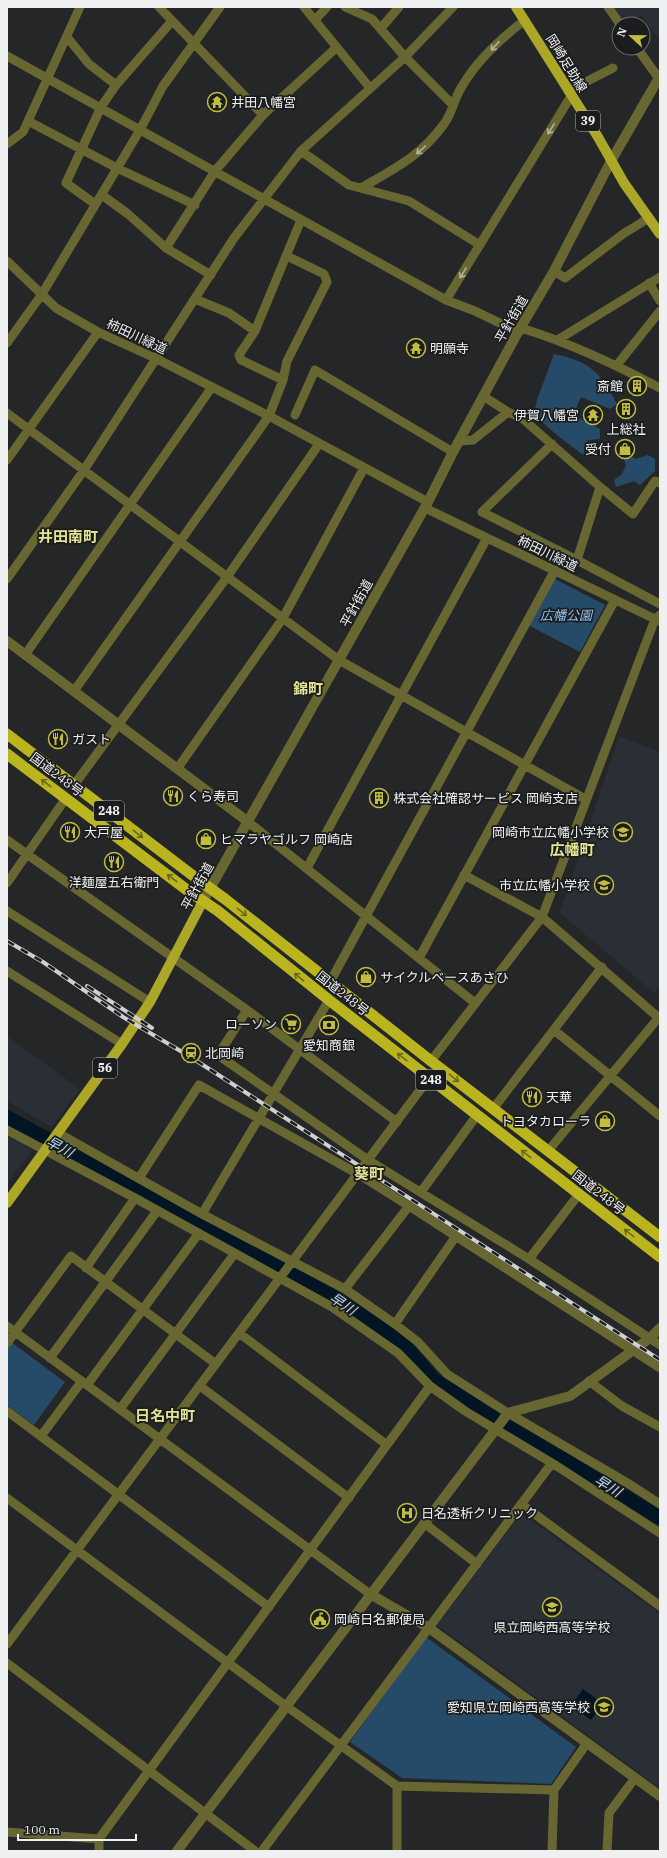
<svg xmlns="http://www.w3.org/2000/svg" width="667" height="1858" viewBox="0 0 667 1858" font-family="'IBM Plex Serif','Noto Sans JP',serif">
  <style>
    .built { fill: #292f35 }
    .green { fill: #264b69 }
    .water { fill: #021525 }
    .lines { fill: none; stroke-linecap: round; stroke-linejoin: round }
    .river { stroke: #021525; stroke-width: 14 }
    .minor { stroke: #696731; stroke-width: 9 }
    .tertiary { stroke: #696731; stroke-width: 10 }
    .primary { stroke: #ada727; stroke-width: 10 }
    .trunk { stroke: #bab41e; stroke-width: 11 }
    .rail-casing { stroke: #ced0d1; stroke-width: 4 }
    .rail { stroke: #1a1c1e; stroke-width: 2.5; stroke-dasharray: 8; stroke-linecap: butt }
    .oneway { stroke: #b3b29b }
    .oneway2 { stroke: #6a681e }
    .labels { text-anchor: middle; stroke-width: 3.5; stroke-linejoin: round; paint-order: stroke }
    .shield { fill: #1a1c1e; stroke: #afb0b2; stroke-width: 1 }
    .shield-label { font-size: 12px; font-weight: bold; fill: #eff0f1 }
    .street-label { font-size: 13px; fill: #eff0f1; stroke: #1a1c1e }
    .poi-label { font-size: 13px; fill: #eff0f1; stroke: #1a1c1e; text-anchor: start }
    .park-label { font-size: 13px; font-style: italic; fill: #92c4ef; stroke: #1a1c1e }
    .water-label { font-size: 14px; font-style: italic; fill: #b8d9f7; stroke: #1a1c1e }
    .quarter-label { font-size: 15px; font-weight: bold; fill: #e5e293; stroke: #1a1c1e }
  </style>
  <rect width="100%" height="100%" fill="#242627"/>
  <path class="built" d="M 611,7 L 660,7 L 660,38 L 653,33 L 643,17 L 640,16 L 630,24 L 623,24 Z
    M 619,736 L 660,752 L 660,987 L 654,993 L 560,913 Z
    M 7,1036 L 80,1089 L 52,1127 L 7,1101 Z
    M 7,1136 L 30,1149 L 31,1151 L 7,1184 Z
    M 521,1513 L 660,1614 L 660,1788 L 437,1625 Z"/>
  <path class="green" d="M 554,354 C 591,362 599,371 617,404 L 610,409 L 581,397 L 573,415 L 600,429 L 600,439 L 588,440 L 583,455 L 557,435 L 534,415 L 537,400 Z
    M 627,455 L 636,459 L 648,455 L 655,459 L 655,471 L 640,485 L 634,481 L 616,487 L 614,480 L 621,475 L 626,466 L 623,456 Z
    M 553,578 L 605,605 L 580,652 L 528,625 Z
    M 11,1342 L 65,1382 L 34,1425 L 7,1405 L 7,1348 Z
    M 426,1637 L 576,1747 L 551,1784 L 402,1778 L 350,1742 Z"/>
  <path class="water" d="M 583,1689 L 603,1704 L 591,1720 L 571,1706 Z"/>
  <g class="lines">
    <path class="river" d="M 7,1117 L 336,1298 L 404,1344 L 433,1379 L 660,1518"/>
    <path class="minor" d="M 159,7 L 263,115 L 337,47
      M 304,7 L 370,88
      M 345,7 L 372,19 L 405,57 L 453,105
      M 608,7 L 620,24
      M 315,20 L 327,7
      M 381,28 L 399,7
      M 67,37 L 89,64 L 116,85
      M 637,48 L 660,80
      M 7,56 L 446,300 L 475,311 L 518,332
      M 568,91 L 613,68
      M 28,121 L 117,168 L 195,205
      M 7,144 L 23,132 L 80,7
      M 301,151 L 349,185 L 409,201 L 480,245
      M 361,188 C 394,169 421,156 444,124 C 452,114 454,99 461,88 C 476,61 500,39 525,20
      M 102,195 L 128,214 L 166,248 L 211,275
      M 95,204 L 66,183 L 101,107 L 116,85 L 172,21
      M 166,248 L 215,171 L 263,115
      M 7,261 L 56,308 L 98,332 L 157,359 L 269,416 L 428,502
      M 554,271 L 565,278 L 623,234 L 649,218
      M 649,283 L 660,301
      M 195,299 L 229,313 L 255,331
      M 446,300 L 571,96
      M 521,328 C 570,343 614,364 660,388
      M 559,339 L 660,277
      M 7,343 L 42,294 L 140,130 L 163,86 L 220,7
      M 617,365 L 660,311
      M 283,380 L 241,360 L 239,355 L 255,331 L 301,220
      M 483,396 L 508,412 L 523,419 L 600,487 L 577,560 L 660,604
      M 7,413 L 339,660 L 585,799
      M 295,415 L 315,370 L 453,452
      M 459,441 L 473,440 L 508,412
      M 552,444 L 482,512 L 577,560
      M 7,460 L 98,332
      M 600,487 L 633,514 L 655,481 L 660,483
      M 425,508 L 659,621
      M 7,579 L 84,470 L 234,238 L 264,199 L 301,151 L 405,57 L 453,7
      M 25,655 L 212,387
      M 74,691 L 269,416 L 283,380 L 287,361 L 327,282 L 324,274 L 287,256
      M 177,769 L 283,618 L 364,468
      M 74,785 L 227,577 L 319,444
      M 247,821 L 475,1003
      M 7,840 L 247,1010 L 397,1122
      M 307,868 L 487,538
      M 464,875 L 542,917 L 659,1018
      M 7,883 L 66,798
      M 7,911 L 150,1002
      M 419,958 L 615,600
      M 7,971 L 122,1044
      M 330,982 L 555,570
      M 247,1010 L 218,1055 L 368,1160 L 529,1259 L 660,1345
      M 554,1030 L 660,1116
      M 431,1061 L 542,917 L 655,619 L 660,615
      M 493,1109 L 602,967
      M 7,1130 L 135,1198 L 332,1307 L 398,1353 L 430,1386 L 465,1411 L 552,1463 L 660,1533
      M 58,1133 L 202,1214 L 345,1289 L 395,1324 L 418,1342 L 447,1374 L 508,1413 L 629,1484 L 660,1504
      M 548,1151 L 660,1016
      M 139,1178 L 199,1085 L 358,1174 L 409,1206 L 660,1368
      M 421,1192 L 477,1115
      M 202,1214 L 329,1000
      M 529,1259 L 579,1194
      M 86,1268 L 135,1198
      M 345,1289 L 409,1206
      M 395,1324 L 456,1236
      M 7,1326 L 370,1594
      M 239,1333 L 387,1445
      M 7,1343 L 71,1256 L 216,1364
      M 50,1358 L 157,1211
      M 589,1381 L 622,1406 L 660,1427
      M 87,1385 L 199,1233
      M 200,1386 L 349,1498
      M 120,1409 L 235,1253
      M 7,1411 L 269,1607
      M 41,1436 L 82,1381
      M 7,1498 L 286,1706 L 397,1786 L 554,1790
      M 521,1504 L 660,1606
      M 424,1523 L 477,1564
      M 7,1644 L 429,1078
      M 7,1663 L 255,1851
      M 7,1832 L 99,1839
      M 99,1851 L 99,1839 L 430,1386
      M 262,1851 L 552,1463
      M 397,1851 L 397,1786
      M 552,1851 L 554,1790 L 587,1743
      M 607,1851 L 609,1813 L 635,1778"/>
    <path class="tertiary" d="M 7,641 L 247,821
      M 203,901 L 428,502 L 453,452 L 518,332 L 554,271 L 611,161 L 660,76
      M 370,1594 L 429,1628 L 660,1796
      M 177,1851 L 508,1413 L 570,1396 L 650,1338 L 660,1328"/>
    <path class="primary" d="M 516,7 L 598,137 L 624,183 L 660,234
      M 7,1203 L 122,1044 L 150,1002 L 203,901"/>
    <path class="trunk" d="M 7,734 L 196,878 L 225,899 L 431,1061 L 660,1237
      M 7,754 L 187,890 L 218,911 L 329,1000 L 660,1257"/>
    <g class="rail-casing">
      <path id="rail" d="M 7,941 L 43,962 L 123,1017 L 189,1056 L 660,1360
        M 87,986 L 152,1028"/>
    </g>
    <use href="#rail" class="rail"/>
  </g>
  <defs><path id="oneway-shaft" d="M-6 0H5M1.5-3L5.5 0L1.5 3" fill="none" stroke-width="1.6" stroke-linecap="round" stroke-linejoin="round"/></defs>
  <g class="oneway">
    <use href="#oneway-shaft" transform="translate(495 46) rotate(133)"/>
    <use href="#oneway-shaft" transform="translate(551 129) rotate(122)"/>
    <use href="#oneway-shaft" transform="translate(421 150) rotate(138)"/>
    <use href="#oneway-shaft" transform="translate(463 273) rotate(121)"/>
  </g>
  <g class="oneway2">
    <use href="#oneway-shaft" transform="translate(46 783) rotate(-143)"/>
    <use href="#oneway-shaft" transform="translate(138 834) rotate(38)"/>
    <use href="#oneway-shaft" transform="translate(172 878) rotate(-143)"/>
    <use href="#oneway-shaft" transform="translate(242 912) rotate(38)"/>
    <use href="#oneway-shaft" transform="translate(299 977) rotate(-141)"/>
    <use href="#oneway-shaft" transform="translate(402 1057) rotate(-142)"/>
    <use href="#oneway-shaft" transform="translate(454 1078) rotate(38)"/>
    <use href="#oneway-shaft" transform="translate(526 1154) rotate(-142)"/>
    <use href="#oneway-shaft" transform="translate(629 1233) rotate(-142)"/>
  </g>
  <defs>
    <g id="temple-ring" transform="scale(1)"><circle r="9.5" fill="#1a1c1e" stroke="#c3bd3f" stroke-width="1.5"/><path d="M0-6L5-2H3V0L6.5 2.5H4V6H1.5V3h-3V6H-4V2.5H-6.5L-3 0V-2H-5Z" fill="#c3bd3f"/></g>
    <g id="building-ring" transform="scale(1)"><circle r="9.5" fill="#1a1c1e" stroke="#c3bd3f" stroke-width="1.5"/><path d="M-4-6H4V6H1V3H-1V6H-4ZM-2.5-4.3h1.7v1.8h-1.7ZM.8-4.3h1.7v1.8H.8ZM-2.5-1h1.7V.8h-1.7ZM.8-1h1.7V.8H.8Z" fill="#c3bd3f"/></g>
    <g id="shop-ring" transform="scale(1)"><circle r="9.5" fill="#1a1c1e" stroke="#c3bd3f" stroke-width="1.5"/><path d="M-5-2.5h2.3a2.7 3.5 0 0 1 5.4 0H5L5.5 6h-11ZM-1.5-2.5h3a1.5 2.3 0 0 0-3 0Z" fill="#c3bd3f"/></g>
    <g id="restaurant-ring" transform="scale(1)"><circle r="9.5" fill="#1a1c1e" stroke="#c3bd3f" stroke-width="1.5"/><path d="M-5-6h1v4h1v-4h1v4h1v-4h1v5L-1.5 .5V6h-2V.5L-5-1ZM5-6V6H3V1.5H1.5Q1.5-4 5-6Z" fill="#c3bd3f"/></g>
    <g id="school-ring" transform="scale(1)"><circle r="9.5" fill="#1a1c1e" stroke="#c3bd3f" stroke-width="1.5"/><path d="M0-5L7-2L0 1L-7-2ZM-4 1L0 2.5L4 1V4Q0 6-4 4Z" fill="#c3bd3f"/></g>
    <g id="supermarket-ring" transform="scale(1)"><circle r="9.5" fill="#1a1c1e" stroke="#c3bd3f" stroke-width="1.5"/><path d="M-6-5.5h2.5l.6 2H6L4.5 2H-2.5L-4.4-4H-6ZM-1.5 3.2a1.3 1.3 0 1 0 .1 0ZM3 3.2a1.3 1.3 0 1 0 .1 0Z" fill="#c3bd3f"/></g>
    <g id="bank-ring" transform="scale(1)"><circle r="9.5" fill="#1a1c1e" stroke="#c3bd3f" stroke-width="1.5"/><path d="M-6-4H6V4H-6ZM0-2.3a2.3 2.3 0 1 0 0 4.6a2.3 2.3 0 1 0 0-4.6Z" fill="#c3bd3f"/></g>
    <g id="station-ring" transform="scale(1)"><circle r="9.5" fill="#1a1c1e" stroke="#c3bd3f" stroke-width="1.5"/><path d="M-3-6H3Q5-6 5-4V2Q5 4 3 4L4.5 6H3L1.5 4h-3L-3 6H-4.5L-3 4Q-5 4-5 2V-4Q-5-6-3-6ZM-3.5-4v3h7v-3ZM-3.5 1v1.5H-2V1ZM2 1v1.5H3.5V1Z" fill="#c3bd3f"/></g>
    <g id="hospital-ring" transform="scale(1)"><circle r="9.5" fill="#1a1c1e" stroke="#c3bd3f" stroke-width="1.5"/><path d="M-5-5h3v3.5h4V-5h3V5h-3V1.5h-4V5h-3Z" fill="#c3bd3f"/></g>
    <g id="civic-ring" transform="scale(1)"><circle r="9.5" fill="#1a1c1e" stroke="#c3bd3f" stroke-width="1.5"/><path d="M-.6-6.5H3V-4.5H.6V-3L4-1V1h2V6H-6V1h2V-1L-.6-3ZM-1.2 2.5V6h2.4V2.5Z" fill="#c3bd3f"/></g>
  </defs>
  <g fill-rule="evenodd">
    <use href="#temple-ring" x="217" y="102"/>
    <use href="#temple-ring" x="416" y="348"/>
    <use href="#building-ring" x="637" y="386"/>
    <use href="#building-ring" x="626" y="409"/>
    <use href="#temple-ring" x="593" y="415"/>
    <use href="#shop-ring" x="625" y="449"/>
    <use href="#restaurant-ring" x="58" y="739"/>
    <use href="#restaurant-ring" x="173" y="796"/>
    <use href="#building-ring" x="379" y="798"/>
    <use href="#restaurant-ring" x="70" y="832"/>
    <use href="#school-ring" x="623" y="832"/>
    <use href="#shop-ring" x="206" y="839"/>
    <use href="#restaurant-ring" x="114" y="862"/>
    <use href="#school-ring" x="604" y="885"/>
    <use href="#shop-ring" x="366" y="977"/>
    <use href="#supermarket-ring" x="291" y="1024"/>
    <use href="#bank-ring" x="329" y="1025"/>
    <use href="#station-ring" x="191" y="1053"/>
    <use href="#restaurant-ring" x="532" y="1097"/>
    <use href="#shop-ring" x="605" y="1121"/>
    <use href="#hospital-ring" x="407" y="1513"/>
    <use href="#school-ring" x="552" y="1607"/>
    <use href="#civic-ring" x="320" y="1619"/>
    <use href="#school-ring" x="604" y="1707"/>
  </g>
  <g class="labels">
    <g class="shield">
      <rect x="576" y="111" width="24" height="20" rx="3"/>
      <rect x="94" y="801" width="30" height="20" rx="3"/>
      <rect x="93" y="1058" width="24" height="20" rx="3"/>
      <rect x="416" y="1070" width="30" height="20" rx="3"/>
    </g>
    <g class="shield-label">
      <text x="588" y="125">39</text>
      <text x="109" y="815">248</text>
      <text x="105" y="1072">56</text>
      <text x="431" y="1084">248</text>
    </g>
    <g class="street-label">
      <text transform="translate(567 63) rotate(58)" y="5">岡崎足助線</text>
      <text transform="translate(511 319) rotate(-60)" y="5">平針街道</text>
      <text transform="translate(137 336) rotate(25)" y="5">柿田川緑道</text>
      <text transform="translate(548 553) rotate(26)" y="5">柿田川緑道</text>
      <text transform="translate(356 603) rotate(-61)" y="5">平針街道</text>
      <text transform="translate(57 774) rotate(37)" y="5">国道248号</text>
      <text transform="translate(197 886) rotate(-61)" y="5">平針街道</text>
      <text transform="translate(343 993) rotate(38)" y="5">国道248号</text>
      <text transform="translate(599 1192) rotate(38)" y="5">国道248号</text>
    </g>
    <g class="poi-label">
      <text x="231" y="107">井田八幡宮</text>
      <text x="430" y="353">明願寺</text>
      <text x="623" y="391" text-anchor="end">斎館</text>
      <text x="579" y="420" text-anchor="end">伊賀八幡宮</text>
      <text x="626" y="434" text-anchor="middle">上総社</text>
      <text x="611" y="454" text-anchor="end">受付</text>
      <text x="72" y="744">ガスト</text>
      <text x="187" y="801">くら寿司</text>
      <text x="393" y="803">株式会社確認サービス 岡崎支店</text>
      <text x="84" y="837">大戸屋</text>
      <text x="609" y="837" text-anchor="end">岡崎市立広幡小学校</text>
      <text x="220" y="844">ヒマラヤゴルフ 岡崎店</text>
      <text x="114" y="887" text-anchor="middle">洋麺屋五右衛門</text>
      <text x="590" y="890" text-anchor="end">市立広幡小学校</text>
      <text x="380" y="982">サイクルベースあさひ</text>
      <text x="277" y="1029" text-anchor="end">ローソン</text>
      <text x="329" y="1050" text-anchor="middle">愛知商銀</text>
      <text x="205" y="1058">北岡崎</text>
      <text x="546" y="1102">天華</text>
      <text x="591" y="1126" text-anchor="end">トヨタカローラ</text>
      <text x="421" y="1518">日名透析クリニック</text>
      <text x="334" y="1624">岡崎日名郵便局</text>
      <text x="552" y="1632" text-anchor="middle">県立岡崎西高等学校</text>
      <text x="590" y="1712" text-anchor="end">愛知県立岡崎西高等学校</text>
    </g>
    <g class="park-label">
      <text x="566" y="620">広幡公園</text>
    </g>
    <g class="water-label">
      <text transform="translate(60 1147) rotate(29)" y="5">早川</text>
      <text transform="translate(343 1304) rotate(33)" y="5">早川</text>
      <text transform="translate(608 1486) rotate(31)" y="5">早川</text>
    </g>
    <g class="quarter-label">
      <text x="68" y="542">井田南町</text>
      <text x="308" y="694">錦町</text>
      <text x="572" y="855">広幡町</text>
      <text x="369" y="1179">葵町</text>
      <text x="165" y="1421">日名中町</text>
    </g>
  </g>
  <rect width="667" height="1858" fill="none" stroke="#eff0f1" stroke-width="16"/>
  <g transform="translate(631 36) rotate(292)"><circle r="19" fill="#1a1c1e" stroke="#6f7172"/>
  <path d="M0-3L7 15L0 10L-7 15Z" fill="#c3bd3f"/>
  <text y="-6" font-size="11" font-weight="bold" text-anchor="middle" fill="#eff0f1">N</text>
  </g>
  <path d="M18 1834v6h118v-6" fill="none" stroke="#eff0f1" stroke-width="2"/>
  <text x="24" y="1834" font-size="12" fill="#eff0f1" stroke="#1a1c1e" stroke-width="3" paint-order="stroke">100 m</text>
</svg>
